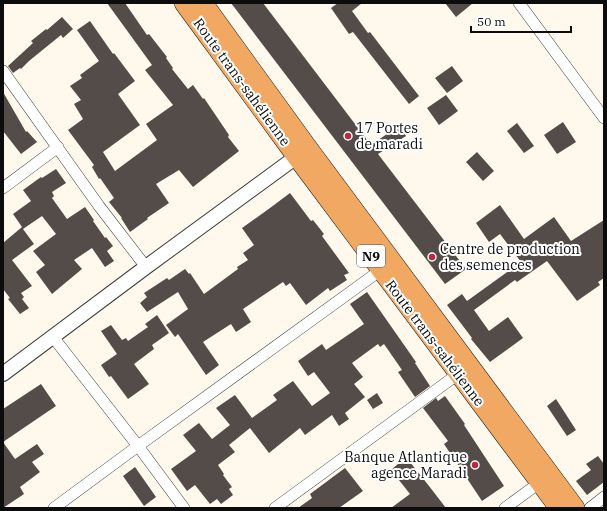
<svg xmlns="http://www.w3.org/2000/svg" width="607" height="511" viewBox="0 0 607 511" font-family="'IBM Plex Serif',serif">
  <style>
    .building { fill: #544c49 }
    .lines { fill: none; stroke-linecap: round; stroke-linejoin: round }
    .minor-casing { stroke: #3f3f3f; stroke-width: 12 }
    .tertiary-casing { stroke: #3f3f3f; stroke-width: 16 }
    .trunk-casing { stroke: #1d1d1d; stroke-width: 20 }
    .minor { stroke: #fff; stroke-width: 11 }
    .tertiary { stroke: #fff; stroke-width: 14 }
    .trunk { stroke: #f0a862; stroke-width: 19 }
    .poi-dot { fill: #b62b40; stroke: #fff; stroke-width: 1.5 }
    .labels { text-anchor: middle; stroke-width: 4; stroke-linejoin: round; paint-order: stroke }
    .shield { fill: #fff; stroke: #555; stroke-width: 1 }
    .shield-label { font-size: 13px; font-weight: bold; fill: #0c0c0c }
    .street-label { font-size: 14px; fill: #0c0c0c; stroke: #fff }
    .poi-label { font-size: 14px; fill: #0c0c0c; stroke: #fff; text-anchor: start }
  </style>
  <rect width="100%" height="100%" fill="#fef9ec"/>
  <path class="building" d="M 107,3 L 125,3 L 147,35 L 149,34 L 167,57 L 166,58 L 173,68 L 172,69 L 188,89 L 193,85 L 203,99 L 204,98 L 229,135 L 228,137 L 239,151 L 193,187 L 179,170 L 156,184 L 169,203 L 147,218 L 148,219 L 130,232 L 121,218 L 122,218 L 109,202 L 114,198 L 100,178 L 99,179 L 92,167 L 94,165 L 68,130 L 83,119 L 74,104 L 81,100 L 70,86 L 82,78 L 80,75 L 99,61 L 77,30 L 90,21 L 113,54 L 114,53 L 135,81 L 118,94 L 140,125 L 103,152 L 115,171 L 157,140 L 146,124 L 173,105 L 145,70 L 152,65 Z
    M 231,3 L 263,3 L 371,145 L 400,125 L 406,136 L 378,154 L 466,269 L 445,284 Z
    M 338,3 L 362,3 L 352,11 L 368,33 L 370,32 L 419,96 L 409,104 L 353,32 L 349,34 L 331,8 Z
    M 445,3 L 473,3 L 456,17 Z
    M 62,17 L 73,29 L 63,38 L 61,35 L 29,61 L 21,69 L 20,68 L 13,73 L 8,66 L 33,43 L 31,41 L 46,29 L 47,30 Z
    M 452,66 L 463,81 L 447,93 L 435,78 Z
    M 3,92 L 26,132 L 27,131 L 37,142 L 21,154 L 3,131 Z
    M 446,95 L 458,111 L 439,125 L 427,108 Z
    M 563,122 L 576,142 L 557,154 L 544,135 Z
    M 517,123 L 534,146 L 524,153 L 507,131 Z
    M 477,152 L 494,171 L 483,181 L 466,162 Z
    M 56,169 L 66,183 L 52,192 L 54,196 L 52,198 L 67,219 L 85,207 L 94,220 L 93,221 L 105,238 L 106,237 L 113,246 L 107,251 L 114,261 L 105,267 L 92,248 L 74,260 L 82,269 L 52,294 L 36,272 L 45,265 L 33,251 L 56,234 L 42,216 L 23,229 L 34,244 L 12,260 L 32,286 L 21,293 L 24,297 L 22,299 L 29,308 L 20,314 L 8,299 L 10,298 L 3,289 L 3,243 L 22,227 L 13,214 L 31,201 L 23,190 L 41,177 L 42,178 Z
    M 290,193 L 311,221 L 313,220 L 324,234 L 322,236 L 349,273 L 344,275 L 347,280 L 330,291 L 328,288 L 306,305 L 290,283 L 286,286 L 283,282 L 243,309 L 251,322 L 236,332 L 231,324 L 203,342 L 219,365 L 206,375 L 178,334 L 175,337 L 166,325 L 188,309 L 178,292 L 147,312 L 140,303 L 147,297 L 144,293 L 167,278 L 169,280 L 185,269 L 189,274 L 190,273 L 204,294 L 238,269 L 237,267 L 248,260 L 243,253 L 254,245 L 242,228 L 270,208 Z
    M 500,205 L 524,239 L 554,217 L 571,241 L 604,220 L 604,278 L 598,282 L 600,285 L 577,301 L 547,261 L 517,282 L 515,280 L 474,310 L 489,331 L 508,317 L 523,338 L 490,362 L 471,339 L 472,338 L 447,305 L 462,294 L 467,301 L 521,262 L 500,234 L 489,242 L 476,223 Z
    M 367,292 L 416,362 L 415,363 L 430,386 L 415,397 L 398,372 L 402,370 L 384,344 L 380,347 L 378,344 L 352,363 L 363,377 L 354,384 L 365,397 L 345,413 L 349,419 L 339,426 L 332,415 L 305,435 L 300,428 L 269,453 L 250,428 L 229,445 L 235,452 L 218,465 L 224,474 L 223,475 L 232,487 L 229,489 L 233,495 L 221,504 L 217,499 L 210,504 L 195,485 L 187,491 L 171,469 L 196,451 L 183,435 L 199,423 L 212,439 L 230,425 L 216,408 L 235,395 L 252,418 L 277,400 L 273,395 L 293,381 L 312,406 L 330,393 L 314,372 L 308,376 L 298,361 L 322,344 L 326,350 L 364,324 L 350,304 Z
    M 157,315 L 169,333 L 152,345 L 154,349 L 134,364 L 149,384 L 128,399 L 111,376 L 109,377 L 101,365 L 117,354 L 101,331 L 111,325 L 122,340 L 126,338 L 128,341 L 148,327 L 145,324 Z
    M 41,384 L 56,406 L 3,442 L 15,459 L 37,444 L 44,454 L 32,462 L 40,472 L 20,487 L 24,494 L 3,508 L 3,409 Z
    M 377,393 L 383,403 L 373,409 L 367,400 Z
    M 445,396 L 465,424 L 464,425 L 504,486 L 482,501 L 444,444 L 448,441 L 423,408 L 436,398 L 438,401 Z
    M 556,399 L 576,430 L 567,436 L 547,406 Z
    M 598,456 L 604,464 L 604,482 L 587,495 L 576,481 L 591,470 L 586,464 Z
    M 406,457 L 429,486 L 446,508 L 391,508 L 410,494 L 391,470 Z
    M 135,467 L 156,497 L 144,506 L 123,476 Z
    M 345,468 L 363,491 L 339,508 L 298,508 L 312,498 L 310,494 Z"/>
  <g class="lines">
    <g class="minor-casing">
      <path id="minor" d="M 519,3 L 604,118
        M 3,71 L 99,206 L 146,267
        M 3,188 L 58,147
        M 53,337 L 138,446 L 184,508
        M 54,508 L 138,446 L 385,267
        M 275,508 L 458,374
        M 505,508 L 539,483
        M 590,508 L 604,497"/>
    </g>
    <g class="tertiary-casing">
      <path id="tertiary" d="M 3,374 L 146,267 L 303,152"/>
    </g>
    <g class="trunk-casing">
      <path id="trunk" d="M 184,3 L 296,156 L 559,508
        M 203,3 L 308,148 L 575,508"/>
    </g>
    <use href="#minor" class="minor"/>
    <use href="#tertiary" class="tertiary"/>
    <use href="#trunk" class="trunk"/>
  </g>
  <g class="poi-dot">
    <circle cx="348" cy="136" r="4"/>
    <circle cx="432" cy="257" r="4"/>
    <circle cx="475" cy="465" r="4"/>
  </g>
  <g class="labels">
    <rect class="shield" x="357" y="245" width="28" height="22" rx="3"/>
    <g class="shield-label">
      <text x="371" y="261">N9</text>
    </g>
    <g class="street-label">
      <text transform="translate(242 82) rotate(54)" y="5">Route trans-sahélienne</text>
      <text transform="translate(435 343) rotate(53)" y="5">Route trans-sahélienne</text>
    </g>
    <g class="poi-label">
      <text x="356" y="133">17 Portes<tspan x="356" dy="16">de maradi</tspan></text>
      <text x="440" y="254">Centre de production<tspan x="440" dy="16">des semences</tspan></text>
      <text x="467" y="462" text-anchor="end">Banque Atlantique<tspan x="467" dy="16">agence Maradi</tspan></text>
    </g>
  </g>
  <rect width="607" height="511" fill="none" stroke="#0c0c0c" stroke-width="8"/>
  <path d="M471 26v6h100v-6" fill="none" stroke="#0c0c0c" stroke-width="2"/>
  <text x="477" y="26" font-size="12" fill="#0c0c0c" stroke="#ffffff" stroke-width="3" paint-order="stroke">50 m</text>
</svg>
